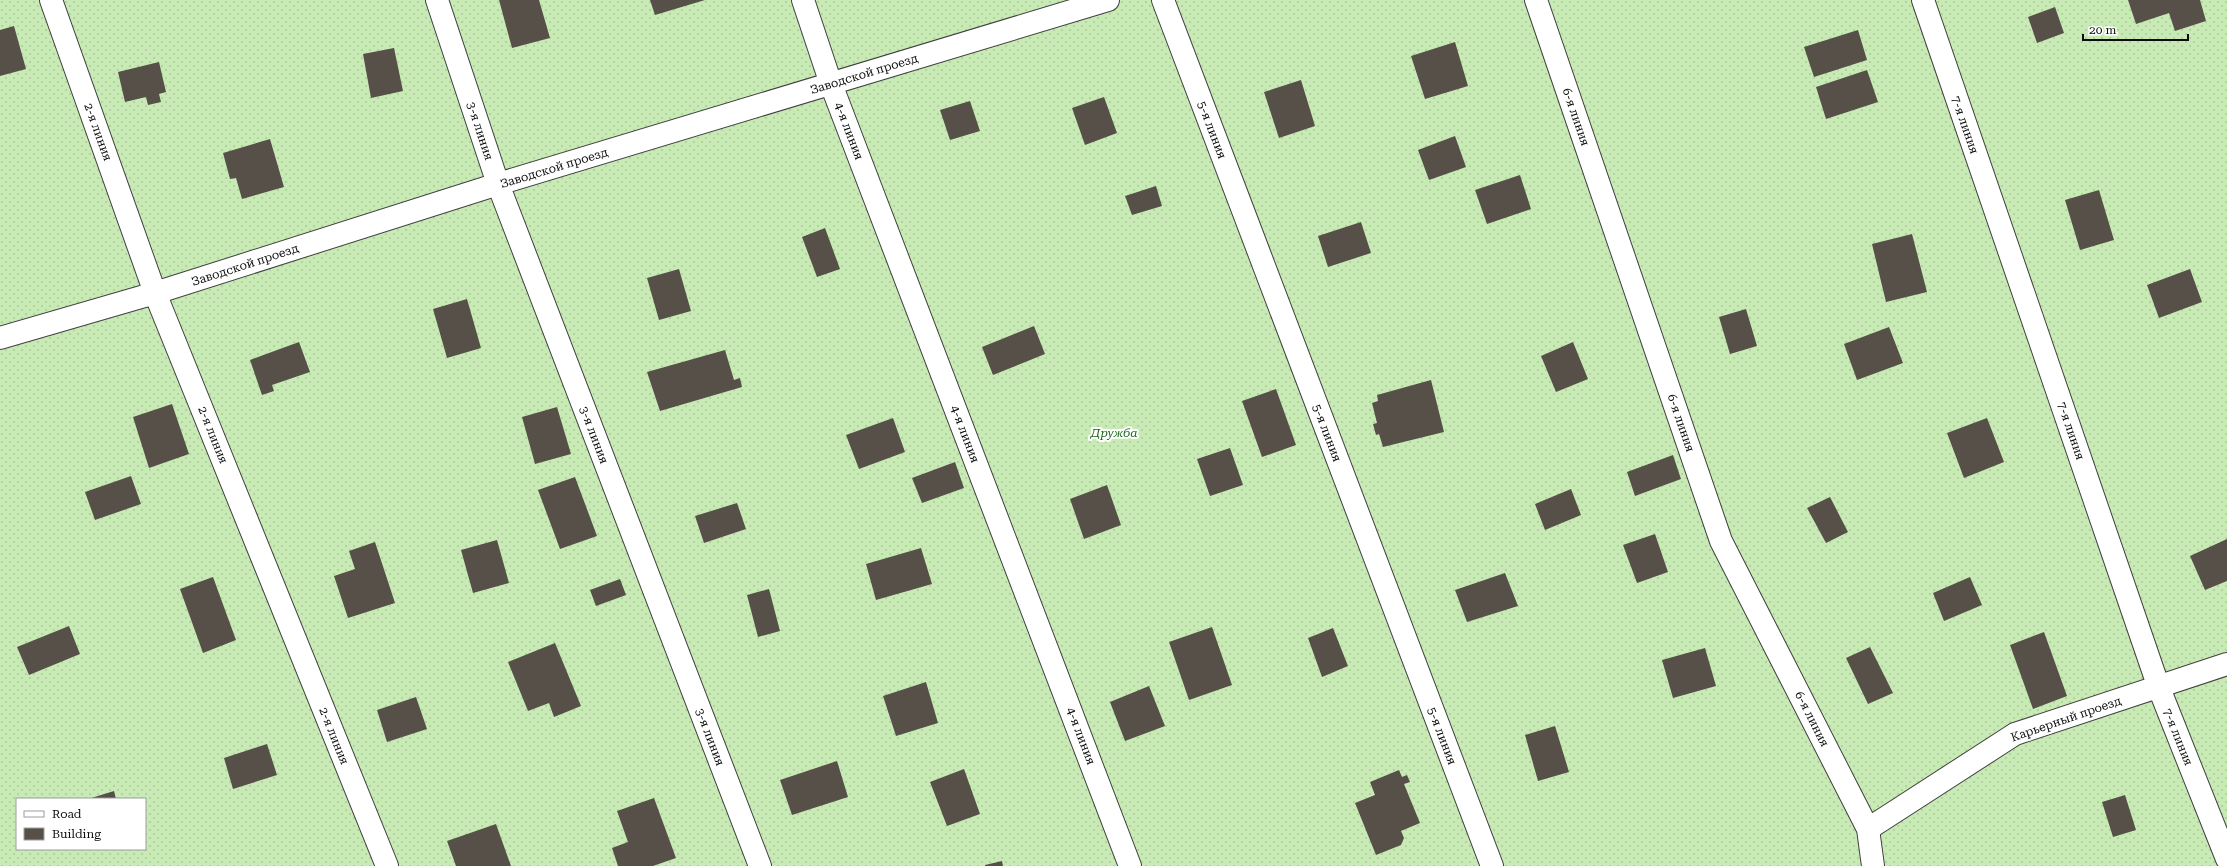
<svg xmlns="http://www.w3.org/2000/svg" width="2227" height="866" viewBox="0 0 2227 866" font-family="'Roboto Serif',serif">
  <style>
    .grass { fill: url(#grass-dots); fill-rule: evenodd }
    .building { fill: #565049 }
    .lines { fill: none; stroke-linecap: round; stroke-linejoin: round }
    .minor-casing { stroke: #404040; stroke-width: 24 }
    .minor { stroke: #fff; stroke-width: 22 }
    .labels { text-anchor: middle; stroke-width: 4; stroke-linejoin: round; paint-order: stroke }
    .street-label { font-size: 12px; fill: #0d0d0d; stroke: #fff }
    .park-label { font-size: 12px; font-style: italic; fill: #1d671a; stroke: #fff }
  </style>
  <defs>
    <pattern id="grass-dots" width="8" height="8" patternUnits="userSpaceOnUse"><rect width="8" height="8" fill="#c8ebb5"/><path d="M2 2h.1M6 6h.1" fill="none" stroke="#abc89a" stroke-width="1.8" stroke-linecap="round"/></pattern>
  </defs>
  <rect width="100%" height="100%" fill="#fffeed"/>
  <path class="grass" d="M 0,0 L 2227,0 L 2227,866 L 0,866 ZM 17,799 L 145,799 L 145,849 L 17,849 Z"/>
  <path class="building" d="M 499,0 L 539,0 L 550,38 L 512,48 Z
    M 650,0 L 705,0 L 655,15 Z
    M 2128,0 L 2200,0 L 2206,21 L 2175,31 L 2169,13 L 2136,24 Z
    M 2055,7 L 2064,33 L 2037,43 L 2028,17 Z
    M 14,26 L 26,69 L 0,76 L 0,30 Z
    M 1858,30 L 1867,60 L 1814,77 L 1804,47 Z
    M 1455,42 L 1468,86 L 1425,99 L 1411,56 Z
    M 394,48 L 403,91 L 371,98 L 363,54 Z
    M 159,62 L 166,92 L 159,94 L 161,102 L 148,105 L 146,97 L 125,102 L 118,72 Z
    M 1867,70 L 1878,102 L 1826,119 L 1816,87 Z
    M 1301,80 L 1315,126 L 1279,138 L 1264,92 Z
    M 1104,97 L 1117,133 L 1085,145 L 1072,108 Z
    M 970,101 L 980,131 L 950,140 L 940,110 Z
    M 1455,136 L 1466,167 L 1429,180 L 1418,150 Z
    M 270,139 L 284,187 L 242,199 L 236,178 L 230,179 L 223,153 Z
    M 1520,175 L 1531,209 L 1487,224 L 1475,190 Z
    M 1156,186 L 1162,206 L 1132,215 L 1125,196 Z
    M 2099,190 L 2114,240 L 2080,250 L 2065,200 Z
    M 1361,222 L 1371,253 L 1328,267 L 1318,236 Z
    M 825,228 L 840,269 L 817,277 L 802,237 Z
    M 1912,234 L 1927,292 L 1886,302 L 1872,244 Z
    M 679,269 L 691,311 L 659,320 L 647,278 Z
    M 2190,269 L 2202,302 L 2159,318 L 2147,285 Z
    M 467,299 L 481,348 L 447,358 L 433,309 Z
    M 1746,309 L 1757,346 L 1730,354 L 1719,317 Z
    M 1034,326 L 1045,354 L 993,375 L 982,347 Z
    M 1889,327 L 1903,363 L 1857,380 L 1844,344 Z
    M 299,342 L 310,372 L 272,385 L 274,391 L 262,395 L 250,360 Z
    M 1573,342 L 1588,379 L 1556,392 L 1541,356 Z
    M 725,350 L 734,380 L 740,378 L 742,387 L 660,411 L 647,372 Z
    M 1431,380 L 1444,432 L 1383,447 L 1379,434 L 1376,435 L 1373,424 L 1377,423 L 1372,403 L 1378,401 L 1377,395 Z
    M 1276,389 L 1296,445 L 1262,457 L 1242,401 Z
    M 172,404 L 189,454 L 149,468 L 133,417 Z
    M 557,407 L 571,454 L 535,464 L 522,417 Z
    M 893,418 L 905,452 L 859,469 L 846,435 Z
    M 1987,418 L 2004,462 L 1964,478 L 1947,433 Z
    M 1230,448 L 1243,485 L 1210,496 L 1197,459 Z
    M 1673,455 L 1681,479 L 1635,496 L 1627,472 Z
    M 955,462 L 964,488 L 922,503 L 912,478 Z
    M 131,476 L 141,504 L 95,520 L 85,492 Z
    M 575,477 L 597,536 L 560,549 L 538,490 Z
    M 1107,485 L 1121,525 L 1084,539 L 1070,499 Z
    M 1571,489 L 1581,515 L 1545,530 L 1535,504 Z
    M 1830,497 L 1848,532 L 1826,543 L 1807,508 Z
    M 737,503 L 746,529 L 704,543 L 695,516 Z
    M 1655,534 L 1668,572 L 1637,583 L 1623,545 Z
    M 2227,539 L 2227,581 L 2205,590 L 2190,556 Z
    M 497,540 L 509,583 L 473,593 L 461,550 Z
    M 375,542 L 395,603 L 348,618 L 334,576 L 355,569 L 349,551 Z
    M 921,548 L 932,584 L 876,600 L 866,564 Z
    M 1505,573 L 1518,606 L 1467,622 L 1455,590 Z
    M 213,577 L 236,640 L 203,653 L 180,589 Z
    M 1970,577 L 1982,605 L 1944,621 L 1933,593 Z
    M 620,579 L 626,595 L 596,606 L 590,590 Z
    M 769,589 L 780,631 L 758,637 L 747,595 Z
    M 69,626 L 80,654 L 29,675 L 17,647 Z
    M 1212,627 L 1232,685 L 1189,700 L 1169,642 Z
    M 1333,628 L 1348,666 L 1322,677 L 1308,638 Z
    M 2044,632 L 2067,696 L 2033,709 L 2010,645 Z
    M 555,643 L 581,706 L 554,717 L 549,703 L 528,711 L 508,662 Z
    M 1870,647 L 1893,693 L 1868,704 L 1846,658 Z
    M 1705,648 L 1716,686 L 1673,698 L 1662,660 Z
    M 926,682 L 938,723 L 896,736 L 883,696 Z
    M 1149,686 L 1165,726 L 1125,741 L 1110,702 Z
    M 416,697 L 427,729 L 387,742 L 377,710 Z
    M 1555,726 L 1569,772 L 1538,781 L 1525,735 Z
    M 267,744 L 277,775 L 233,789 L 224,758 Z
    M 837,761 L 848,797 L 792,815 L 780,780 Z
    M 964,769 L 980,814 L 947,826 L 930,782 Z
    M 1399,770 L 1402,777 L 1407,775 L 1410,782 L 1404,784 L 1420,823 L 1401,831 L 1404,838 L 1401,845 L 1376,855 L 1355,803 L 1375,795 L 1370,782 Z
    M 114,791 L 116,799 L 88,799 Z
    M 2125,795 L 2136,830 L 2113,837 L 2102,802 Z
    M 654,798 L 676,858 L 653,866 L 618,866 L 612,848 L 628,842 L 617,811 Z
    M 496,824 L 511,866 L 456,866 L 447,841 Z
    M 1002,861 L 1003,866 L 985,866 L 985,865 Z"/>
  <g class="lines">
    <g class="minor-casing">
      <path id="minor" d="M 51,0 L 155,293 L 387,866
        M 437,0 L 498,184 L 760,866
        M 803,0 L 831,84 L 1130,866
        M 1163,0 L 1492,866
        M 1536,0 L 1721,541 L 1868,829
        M 1923,0 L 2159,688 L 2227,859
        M 0,338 L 155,293 L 498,184 L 1108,0
        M 1873,866 L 1868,829 L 2015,734 L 2227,664"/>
    </g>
    <use href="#minor" class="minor"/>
  </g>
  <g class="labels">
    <g class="street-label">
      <text transform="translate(864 74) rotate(-17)" y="4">Заводской проезд</text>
      <text transform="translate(1576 117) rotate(71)" y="4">6-я линия</text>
      <text transform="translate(1965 125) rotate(71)" y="4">7-я линия</text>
      <text transform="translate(1212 130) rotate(69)" y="4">5-я линия</text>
      <text transform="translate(480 131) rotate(72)" y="4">3-я линия</text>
      <text transform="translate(849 131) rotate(69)" y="4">4-я линия</text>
      <text transform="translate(98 132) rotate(70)" y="4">2-я линия</text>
      <text transform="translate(554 168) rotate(-17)" y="4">Заводской проезд</text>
      <text transform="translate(245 265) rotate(-18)" y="4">Заводской проезд</text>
      <text transform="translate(1681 423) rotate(71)" y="4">6-я линия</text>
      <text transform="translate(2071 431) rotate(71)" y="4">7-я линия</text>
      <text transform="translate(1327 433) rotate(69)" y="4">5-я линия</text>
      <text transform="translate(965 434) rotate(69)" y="4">4-я линия</text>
      <text transform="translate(213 435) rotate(68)" y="4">2-я линия</text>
      <text transform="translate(594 435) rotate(69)" y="4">3-я линия</text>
      <text transform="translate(1812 719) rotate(63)" y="4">6-я линия</text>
      <text transform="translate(2066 719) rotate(-19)" y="4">Карьерный проезд</text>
      <text transform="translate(334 736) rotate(68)" y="4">2-я линия</text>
      <text transform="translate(1081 736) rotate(69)" y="4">4-я линия</text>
      <text transform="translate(1442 736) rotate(69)" y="4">5-я линия</text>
      <text transform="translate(710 737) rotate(69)" y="4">3-я линия</text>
      <text transform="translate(2178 737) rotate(68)" y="4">7-я линия</text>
    </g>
    <g class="park-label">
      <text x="1114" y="437">Дружба</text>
    </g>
  </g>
  <rect x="16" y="798" width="130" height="52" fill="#ffffff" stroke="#9e9e9e"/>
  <rect x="24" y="811" width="20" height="6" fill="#ffffff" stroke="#9e9e9e"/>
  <text x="52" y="818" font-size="12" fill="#0d0d0d">Road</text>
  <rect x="24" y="828" width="20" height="12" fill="#565049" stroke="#9e9e9e"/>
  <text x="52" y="838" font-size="12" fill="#0d0d0d">Building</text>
  <path d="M2083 34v6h105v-6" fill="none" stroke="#0d0d0d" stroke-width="2"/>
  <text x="2089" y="34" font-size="12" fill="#0d0d0d" stroke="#ffffff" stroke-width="3" paint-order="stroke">20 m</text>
</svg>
